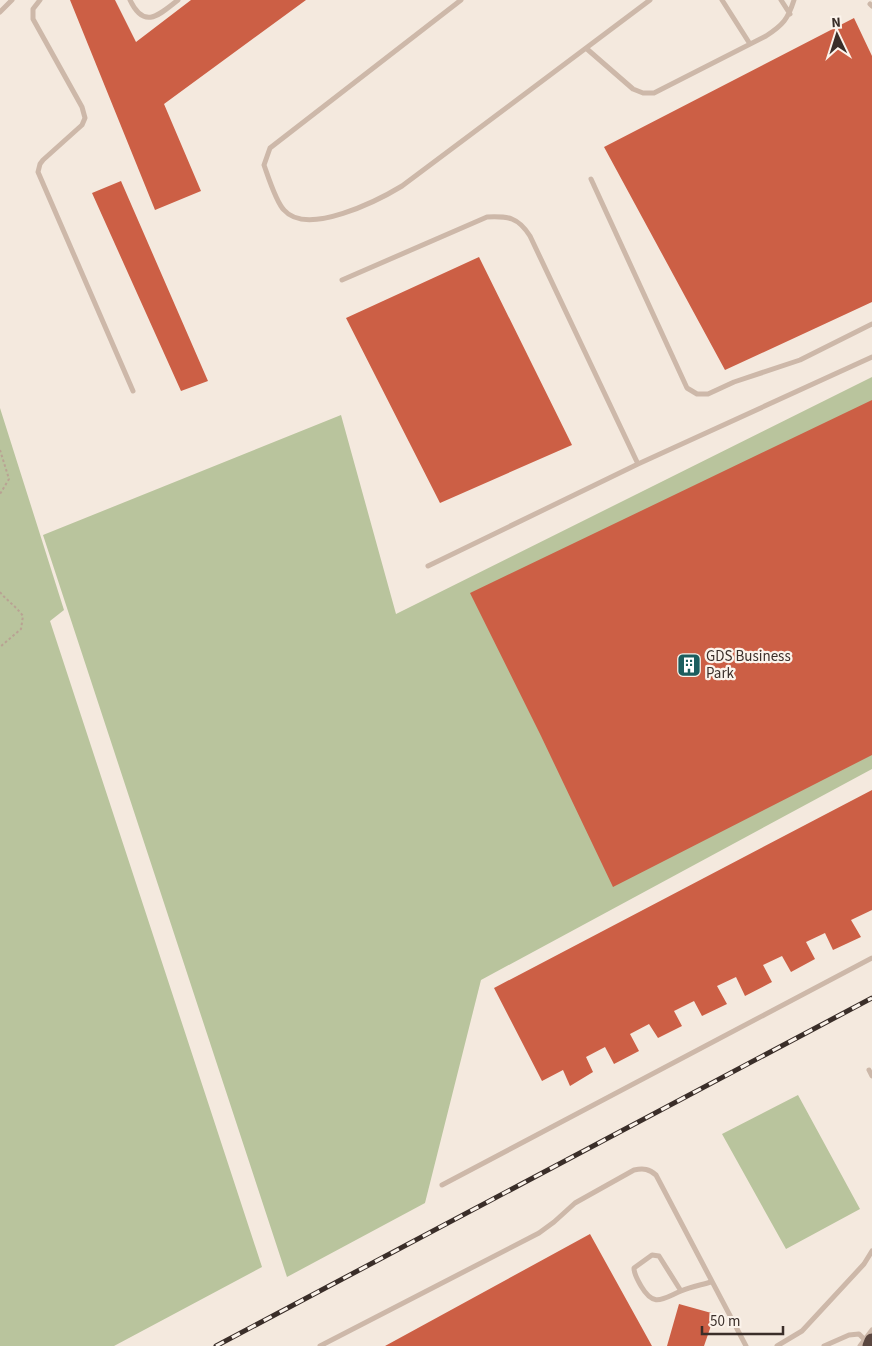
<svg xmlns="http://www.w3.org/2000/svg" width="872" height="1346" viewBox="0 0 872 1346" font-family="'Source Sans 3',sans-serif">
  <style>
    .green { fill: #b9c49d }
    .building { fill: #cc5f45 }
    .lines { fill: none; stroke-linecap: round; stroke-linejoin: round }
    .path { stroke: #b9a293; stroke-width: 2; stroke-dasharray: 2.5 2.5; stroke-linecap: butt }
    .lane { stroke: #cdb8a9; stroke-width: 5 }
    .highway { stroke: #5b4740; stroke-width: 15 }
    .rail-casing { stroke: #3a2e29; stroke-width: 5 }
    .rail { stroke: #fbf3eb; stroke-width: 3; stroke-dasharray: 9; stroke-linecap: butt }
    .labels { text-anchor: middle; stroke-width: 4.5; stroke-linejoin: round; paint-order: stroke }
    .poi-label { font-size: 15px; fill: #3a2e29; stroke: #fbf3eb; text-anchor: start }
  </style>
  <rect width="100%" height="100%" fill="#f4e9de"/>
  <path class="green" d="M 872,377 L 872,769 L 481,980 L 425,1203 L 287,1277 L 43,535 L 341,415 L 396,614 Z
    M 0,408 L 64,610 L 50,621 L 262,1267 L 114,1346 L 0,1346 Z
    M 798,1095 L 860,1209 L 786,1249 L 722,1134 Z"/>
  <path class="building" d="M 70,0 L 115,0 L 136,42 L 191,0 L 306,0 L 164,104 L 201,191 L 155,210 Z
    M 854,18 L 872,56 L 872,302 L 725,370 L 604,147 Z
    M 121,181 L 208,381 L 181,391 L 92,193 Z
    M 479,257 L 572,445 L 440,503 L 346,318 Z
    M 872,400 L 872,755 L 613,887 L 541,736 L 470,593 Z
    M 872,790 L 872,910 L 851,920 L 861,937 L 833,950 L 825,933 L 806,942 L 815,959 L 791,972 L 782,956 L 763,965 L 772,982 L 745,996 L 736,977 L 717,986 L 727,1004 L 702,1016 L 694,1001 L 674,1011 L 682,1026 L 658,1038 L 649,1024 L 630,1034 L 639,1051 L 614,1064 L 605,1047 L 586,1057 L 593,1072 L 570,1086 L 563,1070 L 542,1081 L 494,988 Z
    M 590,1234 L 652,1346 L 385,1346 Z
    M 679,1304 L 715,1314 L 704,1346 L 667,1346 Z"/>
  <g class="lines">
    <path class="path" d="M 0,450 L 9,479 L 0,494
      M 0,592 C 7,601 16,606 23,616 L 21,629 L 0,647"/>
    <path class="lane" d="M 40,0 L 33,9 L 33,19 L 82,107 L 85,118 L 82,125 L 43,160 L 40,164 L 38,172 L 133,391
      M 130,0 C 144,30 159,15 178,0
      M 461,0 L 270,148 L 264,165 C 268,176 276,202 284,210 C 307,237 379,200 402,186 L 650,0
      M 722,0 L 750,44
      M 781,0 L 790,14
      M 870,4 L 872,6
      M 0,12 L 12,0
      M 587,49 L 633,89 L 643,93 L 654,93 L 766,36 C 783,25 788,19 794,0
      M 591,179 L 687,388 L 697,394 L 708,394 L 734,382 L 800,360 L 872,324
      M 342,280 L 487,217 C 508,216 518,217 530,236 L 638,464
      M 428,566 L 638,464 L 872,357
      M 869,1070 L 872,1076
      M 442,1185 L 872,958
      M 681,1291 L 659,1256 L 652,1255 L 634,1268 C 634,1275 638,1280 641,1286 C 654,1308 662,1299 681,1291 C 690,1287 701,1285 711,1282
      M 320,1346 L 539,1233 L 554,1222 L 575,1203 L 634,1170 C 644,1168 649,1169 656,1175 L 746,1346
      M 777,1346 L 802,1331 L 864,1264 L 872,1251
      M 824,1346 L 849,1335 L 859,1334 L 865,1340
      M 860,1346 L 872,1330"/>
    <path class="highway" d="M 870,1346 L 872,1341"/>
    <g class="rail-casing">
      <path id="rail" d="M 216,1346 L 872,998"/>
    </g>
    <use href="#rail" class="rail"/>
  </g>
  <defs>
    <g id="building-square" transform="scale(1.25)"><rect x="-9" y="-9" width="18" height="18" rx="4" fill="#1c5d5e" stroke="#fbf3eb"/><path d="M-4-6H4V6H1V3H-1V6H-4ZM-2.5-4.3h1.7v1.8h-1.7ZM.8-4.3h1.7v1.8H.8ZM-2.5-1h1.7V.8h-1.7ZM.8-1h1.7V.8H.8Z" fill="#fff"/></g>
  </defs>
  <g fill-rule="evenodd">
    <use href="#building-square" x="689" y="665"/>
  </g>
  <g class="labels">
    <g class="poi-label">
      <text x="706" y="661">GDS Business<tspan x="706" dy="17">Park</tspan></text>
    </g>
  </g>
  <g transform="translate(837 35) rotate(356)" stroke="#fbf3eb" stroke-width="4" paint-order="stroke">
  <path d="M0-4L9 19L0 12L-9 19Z" fill="#3a2e29"/>
  <text y="-8" font-size="14" font-weight="bold" text-anchor="middle" fill="#3a2e29">N</text>
  </g>
  <path d="M702 1326v8h81v-8" fill="none" stroke="#3a2e29" stroke-width="2.5"/>
  <text x="710" y="1326" font-size="15" fill="#3a2e29" stroke="#fbf3eb" stroke-width="4" paint-order="stroke">50 m</text>
</svg>
